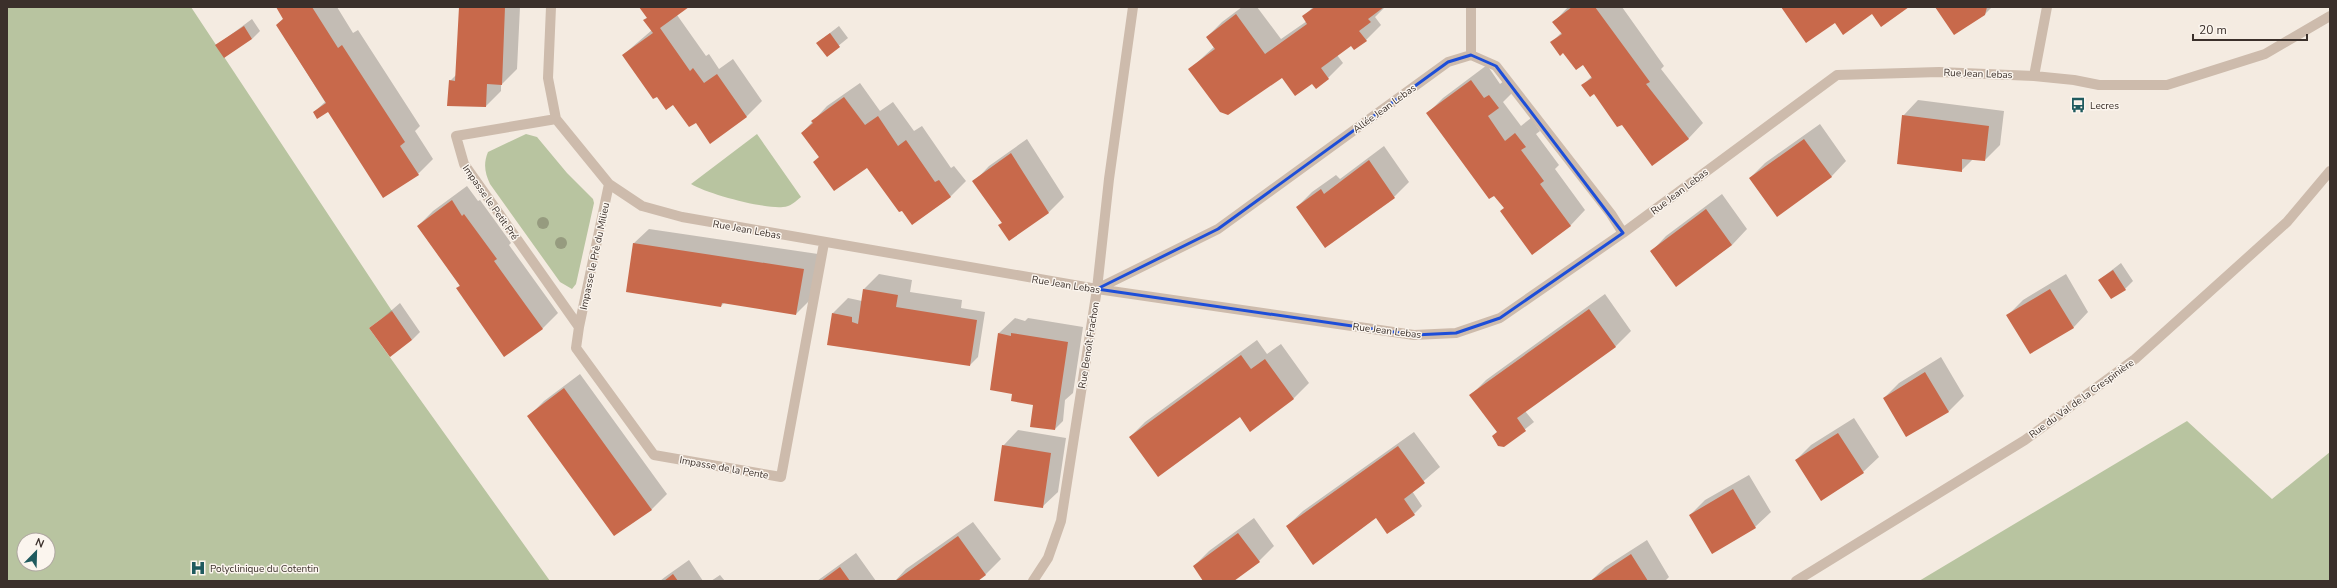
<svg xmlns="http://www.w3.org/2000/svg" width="2337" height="588" viewBox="0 0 2337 588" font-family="'Nunito Sans',sans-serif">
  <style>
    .green { fill: #b8c4a0; fill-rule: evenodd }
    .shadow { fill: #0003 }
    .building { fill: #c8694b }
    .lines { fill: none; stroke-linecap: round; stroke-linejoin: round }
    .street { stroke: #cdbbac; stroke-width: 10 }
    .tree { fill: #969b7f }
    .marked { fill: none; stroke: #1d4ed8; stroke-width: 3; stroke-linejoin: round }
    .labels { text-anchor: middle; stroke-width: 3; stroke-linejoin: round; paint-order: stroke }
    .street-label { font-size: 10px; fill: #3b302b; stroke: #fbf5ee }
    .poi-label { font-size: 10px; fill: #3b302b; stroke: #fbf5ee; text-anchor: start }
  </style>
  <rect width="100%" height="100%" fill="#f4ebe1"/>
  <path class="green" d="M 7,7 L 191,7 L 392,311 L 369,328 L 550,581 L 7,581 ZM 24,540 L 48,540 L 48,564 L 24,564 Z
    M 526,134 L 537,137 L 567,173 L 593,199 L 594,203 L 576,284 L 572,289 L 560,282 L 490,184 C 485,173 483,164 488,152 Z
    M 757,134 L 801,197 C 796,201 790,207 783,207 C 763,209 708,194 691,184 Z
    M 2187,421 L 2272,499 L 2330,452 L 2330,581 L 1919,581 Z"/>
  <path class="shadow" d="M 277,7 L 337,7 L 353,33 L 358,30 L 420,126 L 415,131 L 433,159 L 418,174 L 330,110 L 314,112 L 325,102 L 277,25 L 284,18 Z
    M 460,7 L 520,7 L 517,69 L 501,85 L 501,91 L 486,106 L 450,81 L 457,74 Z
    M 641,7 L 687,7 L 677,15 L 706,56 L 709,54 L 719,69 L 733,59 L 762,101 L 747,116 L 710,142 L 697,122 L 673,104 L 623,55 L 652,30 L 644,20 L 648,17 Z
    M 1242,7 L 1257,7 L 1281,39 L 1307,21 L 1304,16 L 1313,7 L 1385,7 L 1375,17 L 1381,25 L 1366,40 L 1351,45 L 1337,55 L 1343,63 L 1328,78 L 1312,83 L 1283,76 L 1190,69 L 1214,47 L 1207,37 L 1222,22 Z
    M 1568,7 L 1622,7 L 1664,66 L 1661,69 L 1703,123 L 1688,139 L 1622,123 L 1594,93 L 1582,86 L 1592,76 L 1583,64 L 1552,42 L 1562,32 L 1554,22 Z
    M 1936,7 L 1992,7 L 1985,14 Z
    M 252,19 L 260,31 L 252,39 L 217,45 Z
    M 839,26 L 848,38 L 827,55 L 817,43 Z
    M 1487,65 L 1500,84 L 1504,81 L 1513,92 L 1503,102 L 1521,126 L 1531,118 L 1540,131 L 1536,134 L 1559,165 L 1555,169 L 1585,210 L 1570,226 L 1505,208 L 1428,113 L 1443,98 Z
    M 860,83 L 880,111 L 893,102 L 914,131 L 922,126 L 951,168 L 954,166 L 966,181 L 951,196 L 912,223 L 868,166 L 819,157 L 802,133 L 827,106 Z
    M 1918,100 L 2004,111 L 2000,145 L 1985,160 L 1973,159 L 1961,171 L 1903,116 Z
    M 1820,124 L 1846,161 L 1831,177 L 1750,178 L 1765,163 Z
    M 1027,139 L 1064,197 L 1049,212 L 1009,240 L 999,225 L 1003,222 L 974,182 L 989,166 Z
    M 1384,146 L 1409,182 L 1394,197 L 1297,207 L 1312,192 L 1336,175 L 1340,179 Z
    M 467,186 L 478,201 L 480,200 L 511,243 L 509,245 L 558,313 L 543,328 L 504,355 L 457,288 L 460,285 L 418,226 L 433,211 Z
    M 1722,194 L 1747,229 L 1732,245 L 1676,285 L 1651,252 L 1666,236 Z
    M 649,229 L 818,254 L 811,299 L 796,314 L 725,302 L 721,306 L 633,244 Z
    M 2121,263 L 2133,281 L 2125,289 L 2099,280 Z
    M 879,274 L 912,280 L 910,292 L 962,300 L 961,308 L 985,312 L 978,357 L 970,365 L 828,344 L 833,313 L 848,298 L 862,301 L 864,289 Z
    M 2066,274 L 2088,312 L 2073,328 L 2008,315 L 2023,300 Z
    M 1605,294 L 1631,331 L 1616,346 L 1525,411 L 1534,422 L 1504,446 L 1498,431 L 1471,395 L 1486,380 Z
    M 400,303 L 420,332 L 412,340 L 371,328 Z
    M 1015,318 L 1025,321 L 1028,318 L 1083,327 L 1073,393 L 1065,400 L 1063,421 L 1055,429 L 1034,404 L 1014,393 L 993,374 L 999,333 Z
    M 1257,340 L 1267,354 L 1281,344 L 1309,383 L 1294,398 L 1250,431 L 1240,416 L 1130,437 L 1145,422 Z
    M 1941,357 L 1964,396 L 1949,411 L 1906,436 L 1884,398 L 1899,383 Z
    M 580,374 L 667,494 L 652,509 L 614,535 L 529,416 L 544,401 Z
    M 1854,418 L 1879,457 L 1863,472 L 1796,460 L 1811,445 Z
    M 1018,430 L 1066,438 L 1058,492 L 1042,507 L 1003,446 Z
    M 1414,432 L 1440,467 L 1412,491 L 1422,506 L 1414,514 L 1287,526 L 1303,511 Z
    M 1749,475 L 1771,512 L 1755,527 L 1712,552 L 1690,515 L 1705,500 Z
    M 1254,518 L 1274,546 L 1259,561 L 1232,581 L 1205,581 L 1194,566 L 1209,551 Z
    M 973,522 L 1001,559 L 986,574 L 976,581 L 895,581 L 906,569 Z
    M 1647,540 L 1669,577 L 1665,581 L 1591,581 L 1605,567 Z
    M 856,553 L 876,581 L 817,581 Z
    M 689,560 L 703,581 L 660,581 L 665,577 Z
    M 720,575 L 725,581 L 711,581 Z"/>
  <path class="building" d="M 276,7 L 312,7 L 338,48 L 342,45 L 405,142 L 400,146 L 419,175 L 383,198 L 328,112 L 317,119 L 313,112 L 326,103 L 276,25 L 283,19 Z
    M 459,7 L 505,7 L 502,85 L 487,84 L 486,107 L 447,106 L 449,80 L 455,81 Z
    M 639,7 L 689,7 L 660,28 L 690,71 L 693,68 L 704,83 L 717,74 L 747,117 L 710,144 L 696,123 L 689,127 L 673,105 L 666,110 L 657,97 L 653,99 L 622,55 L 653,33 L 643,20 L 647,18 Z
    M 1315,7 L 1384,7 L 1368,19 L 1371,22 L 1359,31 L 1367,41 L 1354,50 L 1351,46 L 1321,68 L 1329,79 L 1316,89 L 1312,84 L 1295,96 L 1282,78 L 1228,115 L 1220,112 L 1188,69 L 1215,49 L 1206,37 L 1236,14 L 1265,54 L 1307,24 L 1302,16 Z
    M 1572,7 L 1595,7 L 1650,82 L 1646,84 L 1689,139 L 1652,166 L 1622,125 L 1617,127 L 1594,94 L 1590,97 L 1581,85 L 1592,78 L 1583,65 L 1576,70 L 1563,53 L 1560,56 L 1550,42 L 1562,34 L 1552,22 Z
    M 1781,7 L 1909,7 L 1881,27 L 1872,14 L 1843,35 L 1835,23 L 1806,43 Z
    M 1935,7 L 1987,7 L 1985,15 L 1954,35 Z
    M 244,26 L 252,39 L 224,58 L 215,45 Z
    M 830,33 L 840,47 L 827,57 L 816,43 Z
    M 1471,80 L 1484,98 L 1489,95 L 1499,108 L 1488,116 L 1505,141 L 1515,133 L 1526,147 L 1521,150 L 1544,181 L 1540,184 L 1571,226 L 1532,255 L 1500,211 L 1504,208 L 1494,196 L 1489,199 L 1426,113 Z
    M 844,97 L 865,125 L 878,116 L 898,146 L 906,140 L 935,182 L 939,180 L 951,197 L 912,225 L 902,211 L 899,212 L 867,168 L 834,191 L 813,162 L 819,157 L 801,133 L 813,123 L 811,121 Z
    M 1902,115 L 1989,126 L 1985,161 L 1962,159 L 1962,172 L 1897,164 Z
    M 1804,139 L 1832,177 L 1777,217 L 1749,178 Z
    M 1011,153 L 1049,213 L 1009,241 L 998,225 L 1002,223 L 972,181 Z
    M 1369,160 L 1395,198 L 1325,248 L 1296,207 L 1321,189 L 1324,194 Z
    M 452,200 L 462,216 L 464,214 L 497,259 L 494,261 L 543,329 L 504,357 L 456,288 L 460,286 L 417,226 Z
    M 1706,209 L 1732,245 L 1676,287 L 1650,251 Z
    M 633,243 L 804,269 L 796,315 L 722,303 L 721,307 L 626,292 Z
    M 2113,270 L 2126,290 L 2111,299 L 2098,280 Z
    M 863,289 L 898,295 L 896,307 L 977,320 L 970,366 L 827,345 L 832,313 L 852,317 L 852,322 L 858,324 Z
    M 2050,289 L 2074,328 L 2030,354 L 2006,315 Z
    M 1589,309 L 1616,347 L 1517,418 L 1526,431 L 1504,447 L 1498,446 L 1492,436 L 1497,432 L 1469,395 Z
    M 392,311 L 412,340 L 390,357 L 369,328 Z
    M 998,333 L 1011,336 L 1011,333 L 1068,342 L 1055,430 L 1030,427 L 1033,405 L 1011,401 L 1012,394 L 990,390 Z
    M 1241,355 L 1251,369 L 1265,359 L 1294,399 L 1250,432 L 1240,417 L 1158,477 L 1129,437 Z
    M 1925,372 L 1949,412 L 1906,437 L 1883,398 Z
    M 564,388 L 652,510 L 614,536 L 527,416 Z
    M 1838,433 L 1864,473 L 1821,501 L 1795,460 Z
    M 1002,445 L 1051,453 L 1043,508 L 994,501 Z
    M 1398,446 L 1425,483 L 1404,499 L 1415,515 L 1387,534 L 1376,518 L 1313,565 L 1286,526 Z
    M 1733,489 L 1756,528 L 1712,554 L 1689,515 Z
    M 1238,533 L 1260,562 L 1234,581 L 1203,581 L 1193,566 Z
    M 958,536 L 986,575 L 978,581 L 895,581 Z
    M 1631,554 L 1648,581 L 1590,581 Z
    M 840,567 L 850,581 L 821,581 Z
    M 673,574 L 678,581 L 664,581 Z"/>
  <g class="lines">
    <path class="street" d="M 551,7 L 548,78 L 556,119 L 609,184 L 642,206 L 682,217 L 1097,289 L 1414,335 L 1456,333 L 1500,318 L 1623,233 L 1837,75 L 1939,72 L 2034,76 L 2074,80 L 2099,85 L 2167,85 L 2265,54 L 2330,16
      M 1471,7 L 1471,55
      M 2034,76 L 2047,7
      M 556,119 L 456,136 L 464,164 L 579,327
      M 609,184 L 579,327 L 576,348 L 654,455 L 781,477 L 824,243
      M 1097,289 L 1218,229 L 1448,62 L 1471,55 L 1496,66 L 1611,214 L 1623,233
      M 1033,581 L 1048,558 L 1061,521 L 1097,289 L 1109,179 L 1133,7
      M 1796,581 L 2025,440 L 2135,359 L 2287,222 L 2330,171"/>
  </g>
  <g class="tree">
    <circle cx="543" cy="223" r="6"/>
    <circle cx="561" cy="243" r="6"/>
  </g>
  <path class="marked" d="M 1471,55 L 1496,66 L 1623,233 L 1500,318 L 1456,333 L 1414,335 L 1097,289 L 1218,229 L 1448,62 Z"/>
  <defs>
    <g id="bus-bare" transform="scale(1.2)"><path d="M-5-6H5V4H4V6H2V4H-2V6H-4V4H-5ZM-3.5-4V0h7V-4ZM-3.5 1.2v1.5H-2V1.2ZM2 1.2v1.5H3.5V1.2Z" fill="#1f5a5e" stroke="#fbf5ee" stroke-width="2.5" paint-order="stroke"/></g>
    <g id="hospital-bare" transform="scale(1.2)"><path d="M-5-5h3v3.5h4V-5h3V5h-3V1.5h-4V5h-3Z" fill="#1f5a5e" stroke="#fbf5ee" stroke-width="2.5" paint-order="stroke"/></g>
  </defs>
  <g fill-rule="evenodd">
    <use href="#bus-bare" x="2078" y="105"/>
    <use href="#hospital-bare" x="198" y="568"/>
  </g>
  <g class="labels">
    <g class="street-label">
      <text transform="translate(1978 73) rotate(2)" y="4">Rue Jean Lebas</text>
      <text transform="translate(1384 108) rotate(-36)" y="4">Allée Jean Lebas</text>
      <text transform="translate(1679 191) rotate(-37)" y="4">Rue Jean Lebas</text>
      <text transform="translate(491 202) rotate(55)" y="4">Impasse le Petit Pré</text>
      <text transform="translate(747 229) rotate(10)" y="4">Rue Jean Lebas</text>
      <text transform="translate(594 256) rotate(-78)" y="4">Impasse le Prè du Milieu</text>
      <text transform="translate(1066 284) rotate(9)" y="4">Rue Jean Lebas</text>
      <text transform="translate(1387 330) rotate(7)" y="4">Rue Jean Lebas</text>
      <text transform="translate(1088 345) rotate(-81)" y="4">Rue Benoît Frachon</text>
      <text transform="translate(2081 398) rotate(-36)" y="4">Rue du Val de la Crespinière</text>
      <text transform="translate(724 467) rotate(10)" y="4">Impasse de la Pente</text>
    </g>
    <g class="poi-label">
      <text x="2090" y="109">Lecres</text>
      <text x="210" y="572">Polyclinique du Cotentin</text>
    </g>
  </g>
  <rect width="2337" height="588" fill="none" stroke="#3b302b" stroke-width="16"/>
  <g transform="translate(36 552) rotate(23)"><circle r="19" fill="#fbf5ee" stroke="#aea6a0"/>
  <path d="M0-3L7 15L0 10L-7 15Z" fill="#1f5a5e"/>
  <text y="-6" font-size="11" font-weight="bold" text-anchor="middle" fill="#3b302b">N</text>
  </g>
  <path d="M2193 34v6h114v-6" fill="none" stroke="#3b302b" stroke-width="2"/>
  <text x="2199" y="34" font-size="12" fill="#3b302b" stroke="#fbf5ee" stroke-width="3" paint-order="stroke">20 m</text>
</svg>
